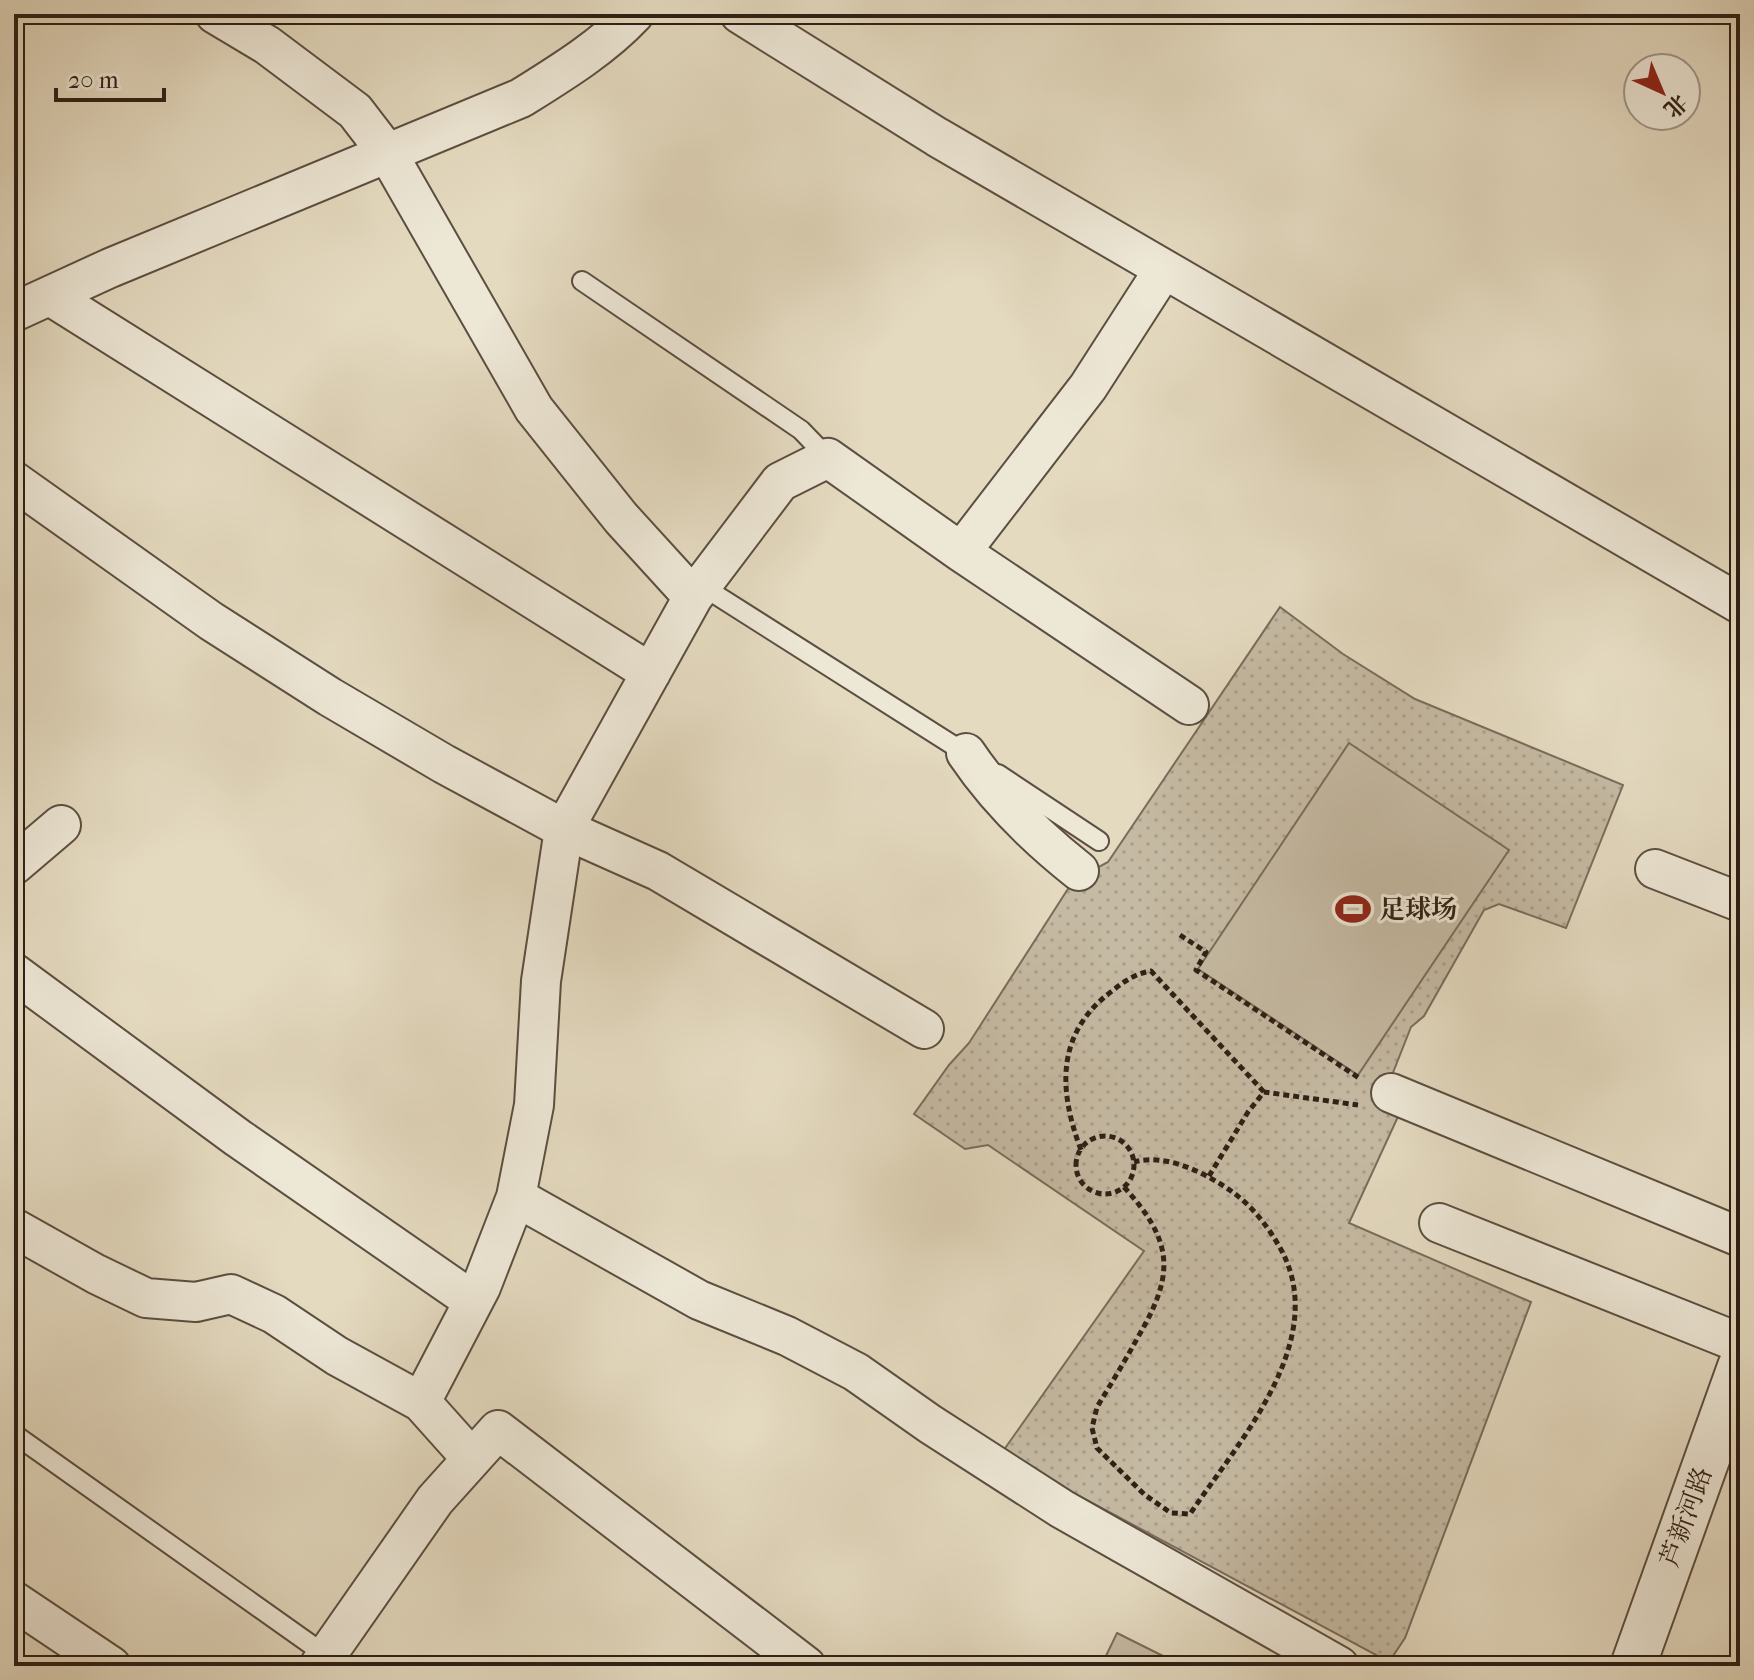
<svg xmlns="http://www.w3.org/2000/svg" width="1754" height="1680" viewBox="0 0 1754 1680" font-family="'IM FELL French Canon','Noto Serif SC',serif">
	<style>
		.garden { fill: url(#garden-dots); stroke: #7a6c5c; stroke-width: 2 }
		.pitch { fill: #c5baa3; stroke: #7a6c5c; stroke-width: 2 }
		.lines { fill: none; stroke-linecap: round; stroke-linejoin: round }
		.service-casing { stroke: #5c4e40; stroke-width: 22 }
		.minor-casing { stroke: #5c4e40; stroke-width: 42 }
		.tertiary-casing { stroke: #5c4e40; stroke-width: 48 }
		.path { stroke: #2f1f15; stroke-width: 5; stroke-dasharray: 6 4; stroke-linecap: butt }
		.service { stroke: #ede7d6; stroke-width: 18 }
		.minor { stroke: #ede7d6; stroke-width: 38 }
		.tertiary { stroke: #ede7d6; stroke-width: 44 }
		.labels { text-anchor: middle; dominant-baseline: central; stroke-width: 6; stroke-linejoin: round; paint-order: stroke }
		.poi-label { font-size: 26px; font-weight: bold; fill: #2f1f15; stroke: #ede7d6; text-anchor: start }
		.street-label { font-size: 26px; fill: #2f1f15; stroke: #ede7d6 }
	</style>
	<defs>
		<pattern id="garden-dots" width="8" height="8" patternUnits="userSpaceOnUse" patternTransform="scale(2)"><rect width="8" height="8" fill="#c5baa3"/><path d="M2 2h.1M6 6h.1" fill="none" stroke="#aa9f8b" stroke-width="1.8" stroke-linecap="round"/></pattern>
	</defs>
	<rect width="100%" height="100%" fill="#e4dac0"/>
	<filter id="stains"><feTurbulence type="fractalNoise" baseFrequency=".0025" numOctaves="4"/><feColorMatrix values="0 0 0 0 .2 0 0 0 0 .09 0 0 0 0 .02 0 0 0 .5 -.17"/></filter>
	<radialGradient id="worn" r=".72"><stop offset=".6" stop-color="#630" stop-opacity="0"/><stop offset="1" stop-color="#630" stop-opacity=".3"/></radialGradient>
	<path class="garden" d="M1280 607 1343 654 1415 699 1623 785 1566 928 1499 904 1484 910 1424 1016 1411 1027 1383 1098 1402 1108 1349 1223 1531 1302 1405 1638 1389 1662 1001 1454 1144 1251 988 1145 965 1149 914 1114 949 1065 969 1043 1073 881 1108 862Z"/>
	<path class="pitch" d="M1349 743 1509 850 1358 1075 1198 969Z
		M1117 1633 1183 1666H1101Z"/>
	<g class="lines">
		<g class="service-casing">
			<path id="service" d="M582 281 801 430 828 458
				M702 586 970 756
				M998 774 1099 841
				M14 1434 327 1656"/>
		</g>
		<g class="minor-casing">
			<path id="minor" d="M215 14 267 45 355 111 388 154 534 409 621 518 693 597
				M740 14 937 137 1740 604
				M50 296 651 673
				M14 312 110 268 521 98C561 73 602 48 634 14
				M14 481 211 621 330 697 444 764 564 829 658 871 924 1029
				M961 552 1088 387 1164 269
				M966 753C997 799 1036 837 1079 871
				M14 865 61 825
				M1655 869 1740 902
				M14 973 238 1138 473 1301
				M1391 1093 1740 1237
				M516 1197 699 1300 787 1336 856 1372 930 1424 1062 1509 1339 1666
				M1439 1223 1740 1343
				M14 1228 96 1274 146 1298 196 1302 231 1294 274 1314 337 1356 421 1402 472 1459
				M421 1402 481 1287 516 1197 534 1105 541 981 564 829 693 597 780 482 828 458 961 552 1189 705
				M14 1601 111 1666
				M319 1666 435 1500 498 1430 806 1666"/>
		</g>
		<g class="tertiary-casing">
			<path id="tertiary" d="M1633 1666 1740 1367"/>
		</g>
		<path class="path" d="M1180 935 1206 952 1196 970 1359 1078
			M1076 1165a29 29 0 1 1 58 0a29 29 0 1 1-58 0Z
			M1081 1150C1058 1089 1056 1033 1112 991 1125 981 1134 974 1151 971L1264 1092
			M1209 1176 1248 1112 1264 1092 1358 1105
			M1124 1187C1174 1242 1175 1274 1138 1337 1125 1361 1111 1384 1097 1407L1092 1428 1097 1448 1145 1495 1171 1513 1190 1514C1239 1441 1333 1338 1279 1246 1267 1225 1251 1205 1231 1191 1205 1173 1167 1153 1134 1162"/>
		<use href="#service" class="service"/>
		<use href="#minor" class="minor"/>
		<use href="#tertiary" class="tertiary"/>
	</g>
	<defs>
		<g id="stadium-bare" transform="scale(2.76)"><path d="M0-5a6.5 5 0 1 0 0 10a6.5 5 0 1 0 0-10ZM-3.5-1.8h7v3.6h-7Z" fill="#8f2418" stroke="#ede7d6" stroke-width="2.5" paint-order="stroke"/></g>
	</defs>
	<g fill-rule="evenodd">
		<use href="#stadium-bare" x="1353" y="909"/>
	</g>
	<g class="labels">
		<g class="poi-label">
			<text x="1379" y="909">足球场</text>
		</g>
		<g class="street-label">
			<text transform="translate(1686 1517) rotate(-70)">芦新河路</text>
		</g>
	</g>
	<rect width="1754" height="1680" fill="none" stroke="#e4dac0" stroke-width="48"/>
	<rect x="16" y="16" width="1722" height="1648" fill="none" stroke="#2f1f15" stroke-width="4"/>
	<rect x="24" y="24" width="1706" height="1632" fill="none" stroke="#2f1f15" stroke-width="2"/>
	<g transform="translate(1662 92) rotate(136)"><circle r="38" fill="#ede7d6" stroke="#a19789" stroke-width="2"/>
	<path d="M0-6L14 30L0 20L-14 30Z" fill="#8f2418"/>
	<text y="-12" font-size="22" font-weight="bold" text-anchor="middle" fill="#2f1f15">北</text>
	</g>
	<path d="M56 88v12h108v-12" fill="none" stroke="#2f1f15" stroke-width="4"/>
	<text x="68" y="88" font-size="24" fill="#2f1f15" stroke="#ede7d6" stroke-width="6" paint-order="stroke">20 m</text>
	<rect width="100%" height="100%" filter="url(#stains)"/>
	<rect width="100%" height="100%" fill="url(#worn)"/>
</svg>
